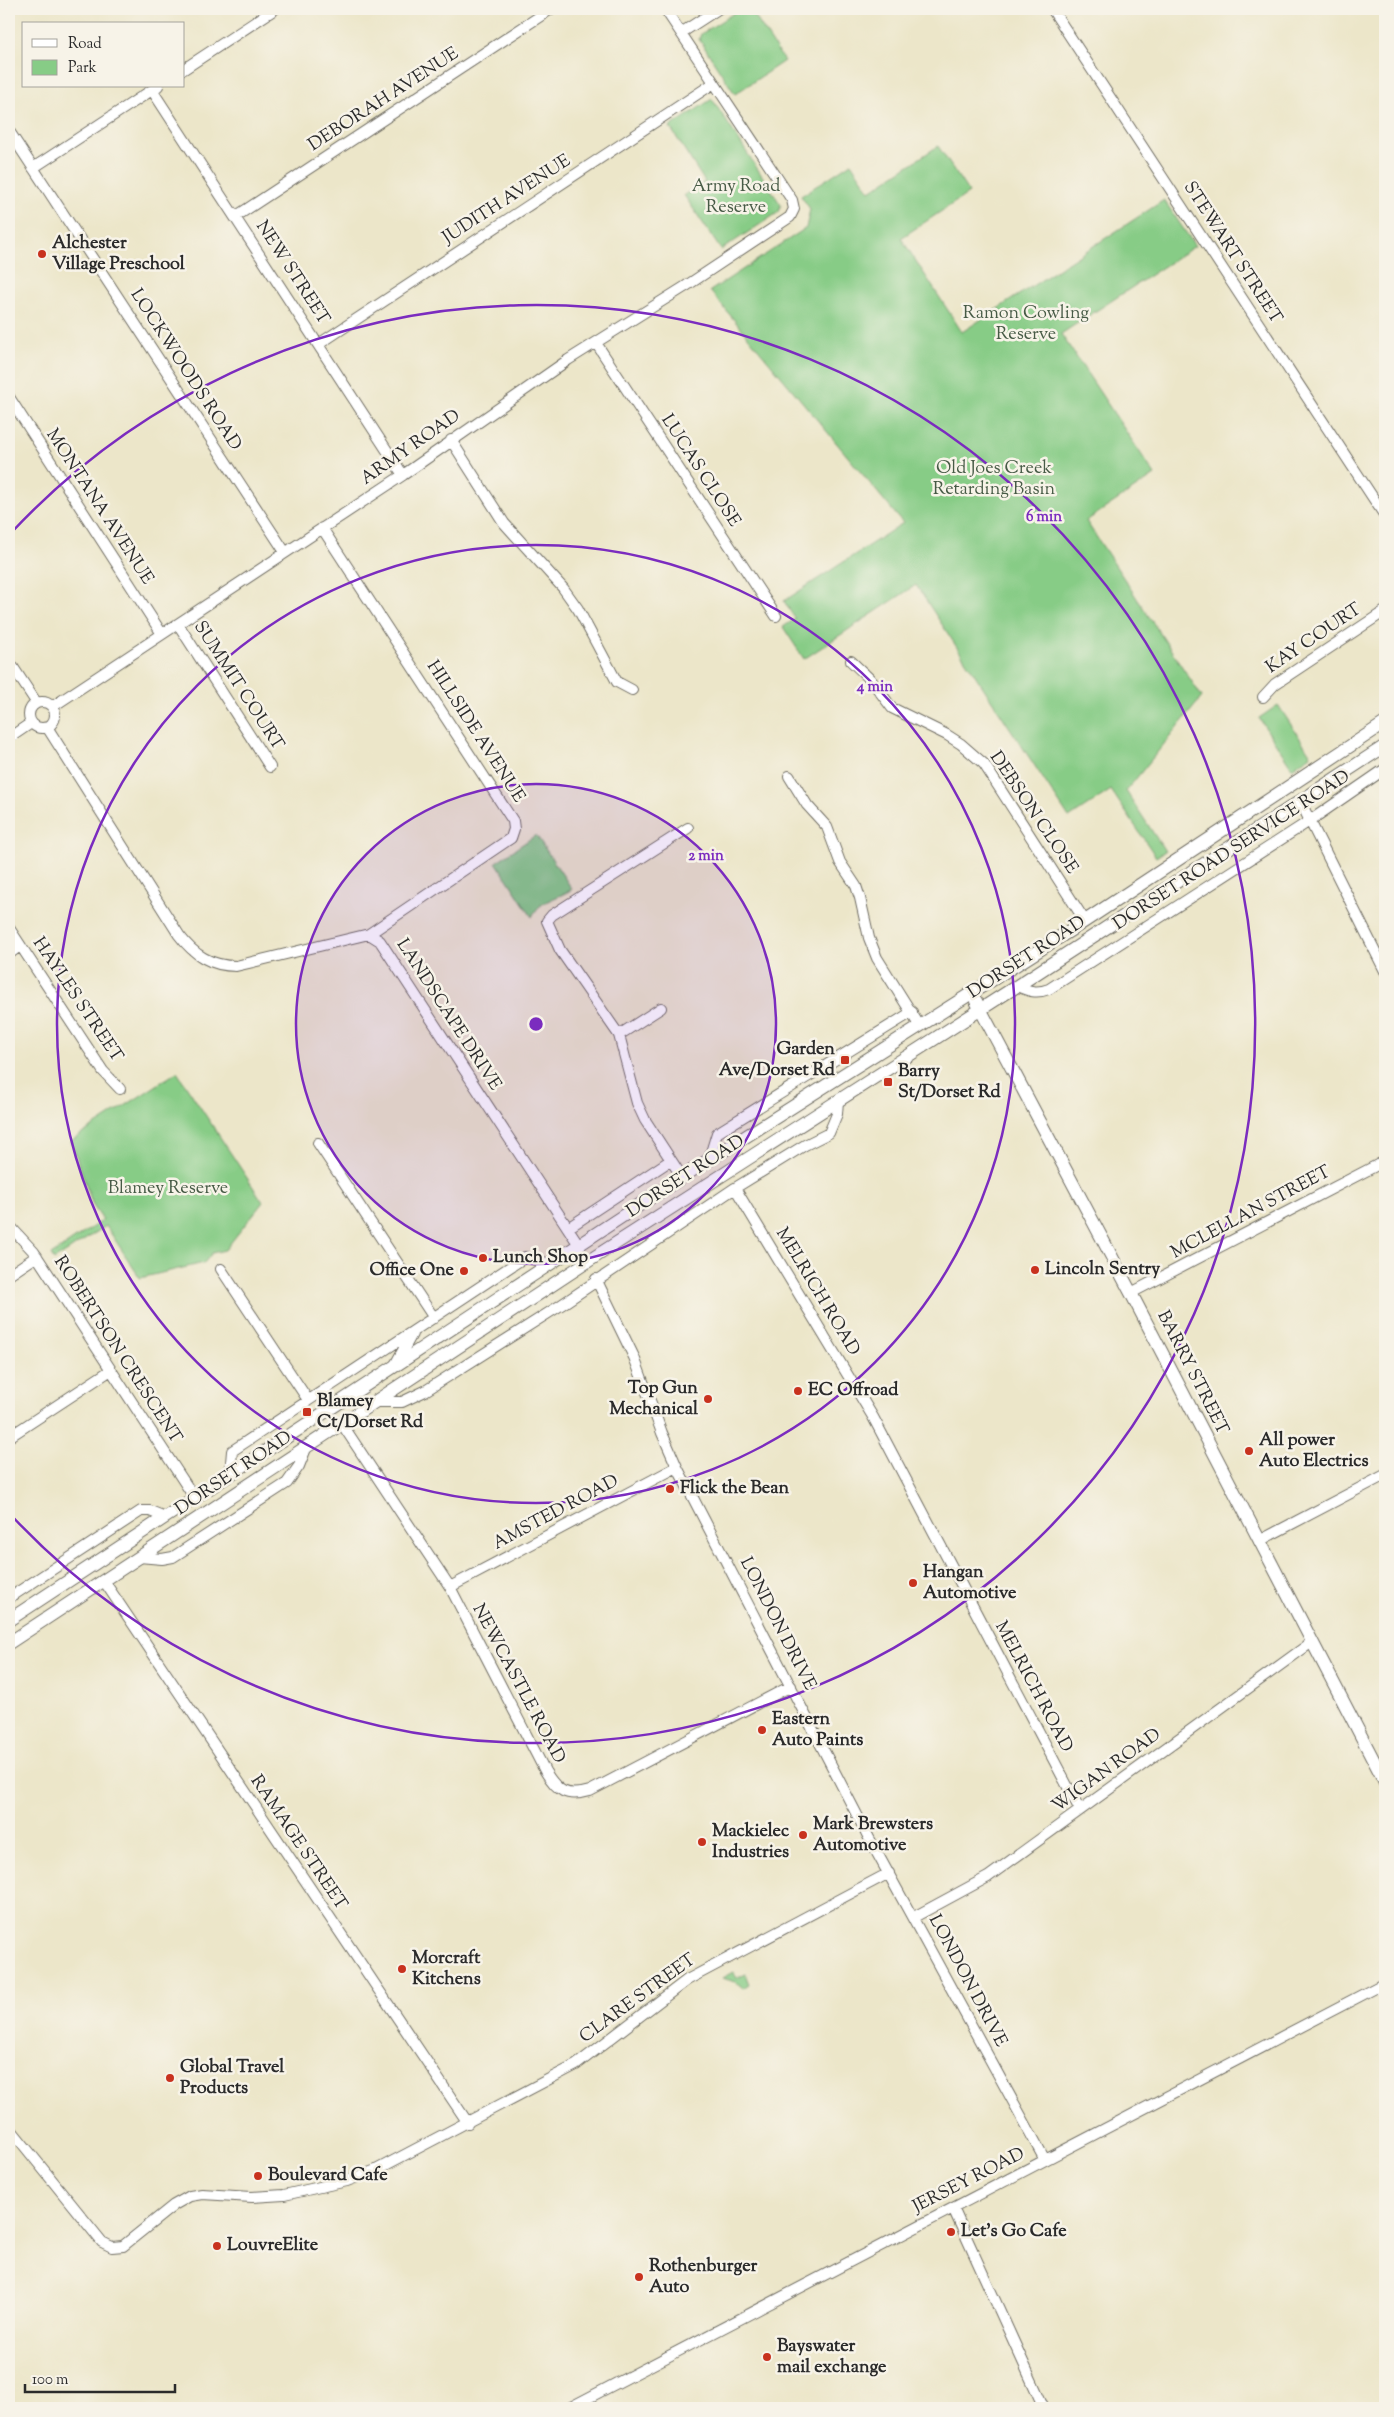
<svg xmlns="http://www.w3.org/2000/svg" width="1394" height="2417" viewBox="0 0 1394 2417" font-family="'Sorts Mill Goudy',serif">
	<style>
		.green { fill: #87cc86; stroke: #597c58 }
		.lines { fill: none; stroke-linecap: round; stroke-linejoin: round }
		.minor-casing { stroke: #6f6c62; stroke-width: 12 }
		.major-casing { stroke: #6f6c62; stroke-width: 14 }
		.minor { stroke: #fff; stroke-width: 10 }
		.major { stroke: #fff; stroke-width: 12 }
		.ring { fill: none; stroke: #7b2cbf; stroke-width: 2.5 }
		.poi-dot { fill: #c8321e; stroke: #f7f3e8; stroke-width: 2 }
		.labels { text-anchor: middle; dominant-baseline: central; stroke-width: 5; stroke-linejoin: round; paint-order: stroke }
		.street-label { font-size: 18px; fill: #2b2b2b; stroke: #f7f3e8 }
		.park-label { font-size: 18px; fill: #475b46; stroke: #f7f3e8 }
		.poi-label { font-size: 18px; font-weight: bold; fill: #2b2b2b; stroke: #f7f3e8; text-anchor: start }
		.centre { fill: #7b2cbf; stroke: #f7f3e8; stroke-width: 2.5 }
		.ring-label { font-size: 15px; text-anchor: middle; font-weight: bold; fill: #7b2cbf; stroke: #f7f3e8; stroke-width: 5; stroke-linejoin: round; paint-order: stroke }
	</style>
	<rect width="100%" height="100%" fill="#f7f3e8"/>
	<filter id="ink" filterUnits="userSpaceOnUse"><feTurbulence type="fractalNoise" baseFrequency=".02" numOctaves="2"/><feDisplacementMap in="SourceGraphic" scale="10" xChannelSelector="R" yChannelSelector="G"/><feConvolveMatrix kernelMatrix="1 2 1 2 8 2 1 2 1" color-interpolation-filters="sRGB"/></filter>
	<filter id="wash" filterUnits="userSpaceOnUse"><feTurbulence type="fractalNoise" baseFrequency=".0096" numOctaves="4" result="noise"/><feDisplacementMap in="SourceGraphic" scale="20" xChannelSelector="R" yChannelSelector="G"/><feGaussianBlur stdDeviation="1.12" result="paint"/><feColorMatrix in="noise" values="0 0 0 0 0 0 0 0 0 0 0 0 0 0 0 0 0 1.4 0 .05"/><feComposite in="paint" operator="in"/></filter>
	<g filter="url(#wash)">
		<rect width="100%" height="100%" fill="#ece6c9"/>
		<path class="green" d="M740 9H750L784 61 735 94 699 39 701 34Z
			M712 99 781 205 779 212 721 250 684 195 705 182 670 127Z
			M938 146 969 193 901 238 962 332 1164 200 1195 246 1061 334 1155 475 1086 521 1202 697 1126 791 1165 851 1156 857 1111 790 1069 818 916 585 804 659 783 627 795 619 784 601 903 523 710 291 806 228 810 209 801 196 851 163 870 191Z
			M1278 705 1311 755 1292 768 1259 718Z
			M536 835 572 889C558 899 540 899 532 917L496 862Z
			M177 1072 263 1202 225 1250 212 1253 204 1263 140 1278 106 1226 54 1260 51 1255 103 1220 92 1203 71 1141Z
			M733 1972 737 1978 745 1974 749 1984 743 1988 736 1982 722 1978Z"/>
	</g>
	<g filter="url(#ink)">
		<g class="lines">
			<g class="minor-casing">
				<path id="minor" d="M1052 9 1385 516
					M681 33 718 9
					M184 69 275 9
					M152 90 403 475
					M9 131 285 552
					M33 168 158 86
					M235 217 551 9
					M596 343 776 616
					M319 344 714 83
					M9 397 162 634
					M451 440 504 523 563 588 578 609 617 682 632 690
					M322 528 513 821 514 829 511 838 369 934
					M178 624 270 767
					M9 661 36 702
					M851 661 871 680 892 708 947 735 961 744 984 764 1085 921
					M1263 697 1275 684 1385 611
					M29 715a13 13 0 1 1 26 0a13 13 0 1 1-26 0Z
					M52 707 403 475 568 360 686 286 790 217 794 209 792 200 665 9
					M47 727 179 935C194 955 211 966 236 966L369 934 380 941 579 1245
					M9 738 31 723
					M789 776 807 805 827 827 840 862 856 886 860 898 869 938 877 958 919 1025
					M1300 801 1385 971
					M9 928 103 1071 120 1089
					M9 954 20 946
					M1017 986C1029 991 1036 994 1049 989L1311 820 1385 769
					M619 1035 661 1008
					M318 1143 434 1318
					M709 1159 717 1133 912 1012
					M682 1177 645 1120 637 1103 619 1035 560 950 547 921 552 915 688 828
					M735 1188 873 1417 1080 1810
					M9 1225 34 1252 194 1497
					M568 1228 671 1160
					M221 1269 308 1400
					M9 1275 37 1256
					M596 1279 634 1357 662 1433 677 1467 870 1840 1045 2160
					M1131 1293 1385 1161
					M395 1365 412 1334
					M375 1402H402L425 1391 561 1305 735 1188 805 1145 829 1133 837 1114 838 1101
					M342 1424 450 1587 545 1771C557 1791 566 1798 590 1791L791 1686
					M9 1437 111 1370
					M230 1474 232 1451 525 1257 550 1264
					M1259 1541 1385 1475
					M139 1557 162 1559 173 1557 287 1483 299 1466 307 1446
					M104 1581 468 2123
					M450 1587 677 1467
					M9 1598 141 1511H150L165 1517
					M914 1917 988 1877 1312 1642
					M9 2127 102 2242 112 2247 123 2246 174 2205 190 2196 202 2194 252 2197 284 2195 347 2181 376 2170 576 2065 687 1980 889 1873
					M953 2208 1044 2408
					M569 2408 1385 1983"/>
			</g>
			<g class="major-casing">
				<path id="major" d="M976 1001 1131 1293 1385 1782
					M9 1620 682 1177 1085 921 1385 723
					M9 1643 590 1260 1017 986 1385 746"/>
			</g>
			<use href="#minor" class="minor"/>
			<use href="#major" class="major"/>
		</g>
	</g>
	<circle cx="536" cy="1024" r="240" fill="#7b2cbf" fill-opacity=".12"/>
	<g class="ring">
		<circle cx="536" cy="1024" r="240"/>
		<circle cx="536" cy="1024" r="479"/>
		<path d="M10 534A719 719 0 1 1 10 1514"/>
	</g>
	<g class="poi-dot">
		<circle cx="42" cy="254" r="5"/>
		<rect x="840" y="1055" width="10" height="10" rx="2.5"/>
		<rect x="883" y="1077" width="10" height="10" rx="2.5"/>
		<circle cx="483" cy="1258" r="5"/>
		<circle cx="1035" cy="1270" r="5"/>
		<circle cx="464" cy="1271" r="5"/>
		<circle cx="798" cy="1391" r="5"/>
		<circle cx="708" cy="1399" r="5"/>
		<rect x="302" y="1407" width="10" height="10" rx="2.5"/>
		<circle cx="1249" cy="1451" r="5"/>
		<circle cx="670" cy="1489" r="5"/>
		<circle cx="913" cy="1583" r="5"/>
		<circle cx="762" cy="1730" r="5"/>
		<circle cx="803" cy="1835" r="5"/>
		<circle cx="702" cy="1842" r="5"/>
		<circle cx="402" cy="1969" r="5"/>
		<circle cx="170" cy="2078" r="5"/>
		<circle cx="258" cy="2176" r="5"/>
		<circle cx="951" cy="2232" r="5"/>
		<circle cx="217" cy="2246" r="5"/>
		<circle cx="639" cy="2277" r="5"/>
		<circle cx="767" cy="2357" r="5"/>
	</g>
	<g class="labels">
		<g class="street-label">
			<text transform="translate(384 100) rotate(-33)">DEBORAH AVENUE</text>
			<text transform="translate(507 200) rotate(-33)">JUDITH AVENUE</text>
			<text transform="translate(1232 253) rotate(57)">STEWART STREET</text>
			<text transform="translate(292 273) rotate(57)">NEW STREET</text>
			<text transform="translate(185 370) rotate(57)">LOCKWOODS ROAD</text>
			<text transform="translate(411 448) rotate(-35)">ARMY ROAD</text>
			<text transform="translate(700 471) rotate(57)">LUCAS CLOSE</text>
			<text transform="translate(99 507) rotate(57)">MONTANA AVENUE</text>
			<text transform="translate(1314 639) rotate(-34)">KAY COURT</text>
			<text transform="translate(238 686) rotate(57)">SUMMIT COURT</text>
			<text transform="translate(475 732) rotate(57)">HILLSIDE AVENUE</text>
			<text transform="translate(1033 813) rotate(56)">DEBSON CLOSE</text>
			<text transform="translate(1232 851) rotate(-33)">DORSET ROAD SERVICE ROAD</text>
			<text transform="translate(1027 958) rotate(-33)">DORSET ROAD</text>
			<text transform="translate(77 1000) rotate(56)">HAYLES STREET</text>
			<text transform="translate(448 1015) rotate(57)">LANDSCAPE DRIVE</text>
			<text transform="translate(686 1177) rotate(-33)">DORSET ROAD</text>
			<text transform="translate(1251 1213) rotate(-28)">MCLELLAN STREET</text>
			<text transform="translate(817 1292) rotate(59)">MELRICH ROAD</text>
			<text transform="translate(117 1350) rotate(57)">ROBERTSON CRESCENT</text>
			<text transform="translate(1192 1373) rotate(63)">BARRY STREET</text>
			<text transform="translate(234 1474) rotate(-34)">DORSET ROAD</text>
			<text transform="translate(556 1513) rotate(-28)">AMSTED ROAD</text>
			<text transform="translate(777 1624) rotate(63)">LONDON DRIVE</text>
			<text transform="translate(518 1684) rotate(62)">NEWCASTLE ROAD</text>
			<text transform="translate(1033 1687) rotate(62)">MELRICH ROAD</text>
			<text transform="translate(1107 1771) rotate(-36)">WIGAN ROAD</text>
			<text transform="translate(298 1843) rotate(56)">RAMAGE STREET</text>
			<text transform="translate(967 1981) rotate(62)">LONDON DRIVE</text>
			<text transform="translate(638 1999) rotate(-36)">CLARE STREET</text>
			<text transform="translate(969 2181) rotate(-27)">JERSEY ROAD</text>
		</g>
		<g class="park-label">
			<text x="736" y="187">Army Road<tspan x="736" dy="21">Reserve</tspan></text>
			<text x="1026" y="314">Ramon Cowling<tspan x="1026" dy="21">Reserve</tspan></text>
			<text x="994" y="469">Old Joes Creek<tspan x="994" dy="21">Retarding Basin</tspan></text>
			<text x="168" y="1189">Blamey Reserve</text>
		</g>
		<g class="poi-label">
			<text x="52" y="244">Alchester<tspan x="52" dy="21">Village Preschool</tspan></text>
			<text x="835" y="1050" text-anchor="end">Garden<tspan x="835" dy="21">Ave/Dorset Rd</tspan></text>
			<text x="898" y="1072">Barry<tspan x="898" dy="21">St/Dorset Rd</tspan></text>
			<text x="493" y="1258">Lunch Shop</text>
			<text x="1045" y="1270">Lincoln Sentry</text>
			<text x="454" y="1271" text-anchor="end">Office One</text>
			<text x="698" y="1389" text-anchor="end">Top Gun<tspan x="698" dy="21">Mechanical</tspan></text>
			<text x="808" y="1391">EC Offroad</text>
			<text x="317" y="1402">Blamey<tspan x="317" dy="21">Ct/Dorset Rd</tspan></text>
			<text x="1259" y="1441">All power<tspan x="1259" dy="21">Auto Electrics</tspan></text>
			<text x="680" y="1489">Flick the Bean</text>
			<text x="923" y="1573">Hangan<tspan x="923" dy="21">Automotive</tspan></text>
			<text x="772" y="1720">Eastern<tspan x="772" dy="21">Auto Paints</tspan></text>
			<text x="813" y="1825">Mark Brewsters<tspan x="813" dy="21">Automotive</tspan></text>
			<text x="712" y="1832">Mackielec<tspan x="712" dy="21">Industries</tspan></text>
			<text x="412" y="1959">Morcraft<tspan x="412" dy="21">Kitchens</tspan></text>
			<text x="180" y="2068">Global Travel<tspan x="180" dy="21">Products</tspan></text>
			<text x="268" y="2176">Boulevard Cafe</text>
			<text x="961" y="2232">Let's Go Cafe</text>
			<text x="227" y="2246">LouvreElite</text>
			<text x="649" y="2267">Rothenburger<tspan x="649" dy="21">Auto</tspan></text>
			<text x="777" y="2347">Bayswater<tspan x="777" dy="21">mail exchange</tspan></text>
		</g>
	</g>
	<circle cx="536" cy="1024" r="8" class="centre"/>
	<g class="ring-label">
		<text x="1044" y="521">6 min</text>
		<text x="875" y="691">4 min</text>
		<text x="706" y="860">2 min</text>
	</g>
	<rect width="1394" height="2417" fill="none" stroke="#f7f3e8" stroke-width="30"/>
	<rect x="22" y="22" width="162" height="65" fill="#f7f3e8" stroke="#a5a39c"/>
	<rect x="32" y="39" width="25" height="8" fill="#ffffff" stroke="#a5a39c"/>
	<text x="68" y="48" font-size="15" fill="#2b2b2b">Road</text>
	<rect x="32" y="60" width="25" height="15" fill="#87cc86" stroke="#a5a39c"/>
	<text x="68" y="72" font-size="15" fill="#2b2b2b">Park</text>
	<path d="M25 2384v8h150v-8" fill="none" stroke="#2b2b2b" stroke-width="2.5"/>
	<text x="32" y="2384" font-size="15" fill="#2b2b2b" stroke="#f7f3e8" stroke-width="4" paint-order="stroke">100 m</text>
</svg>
